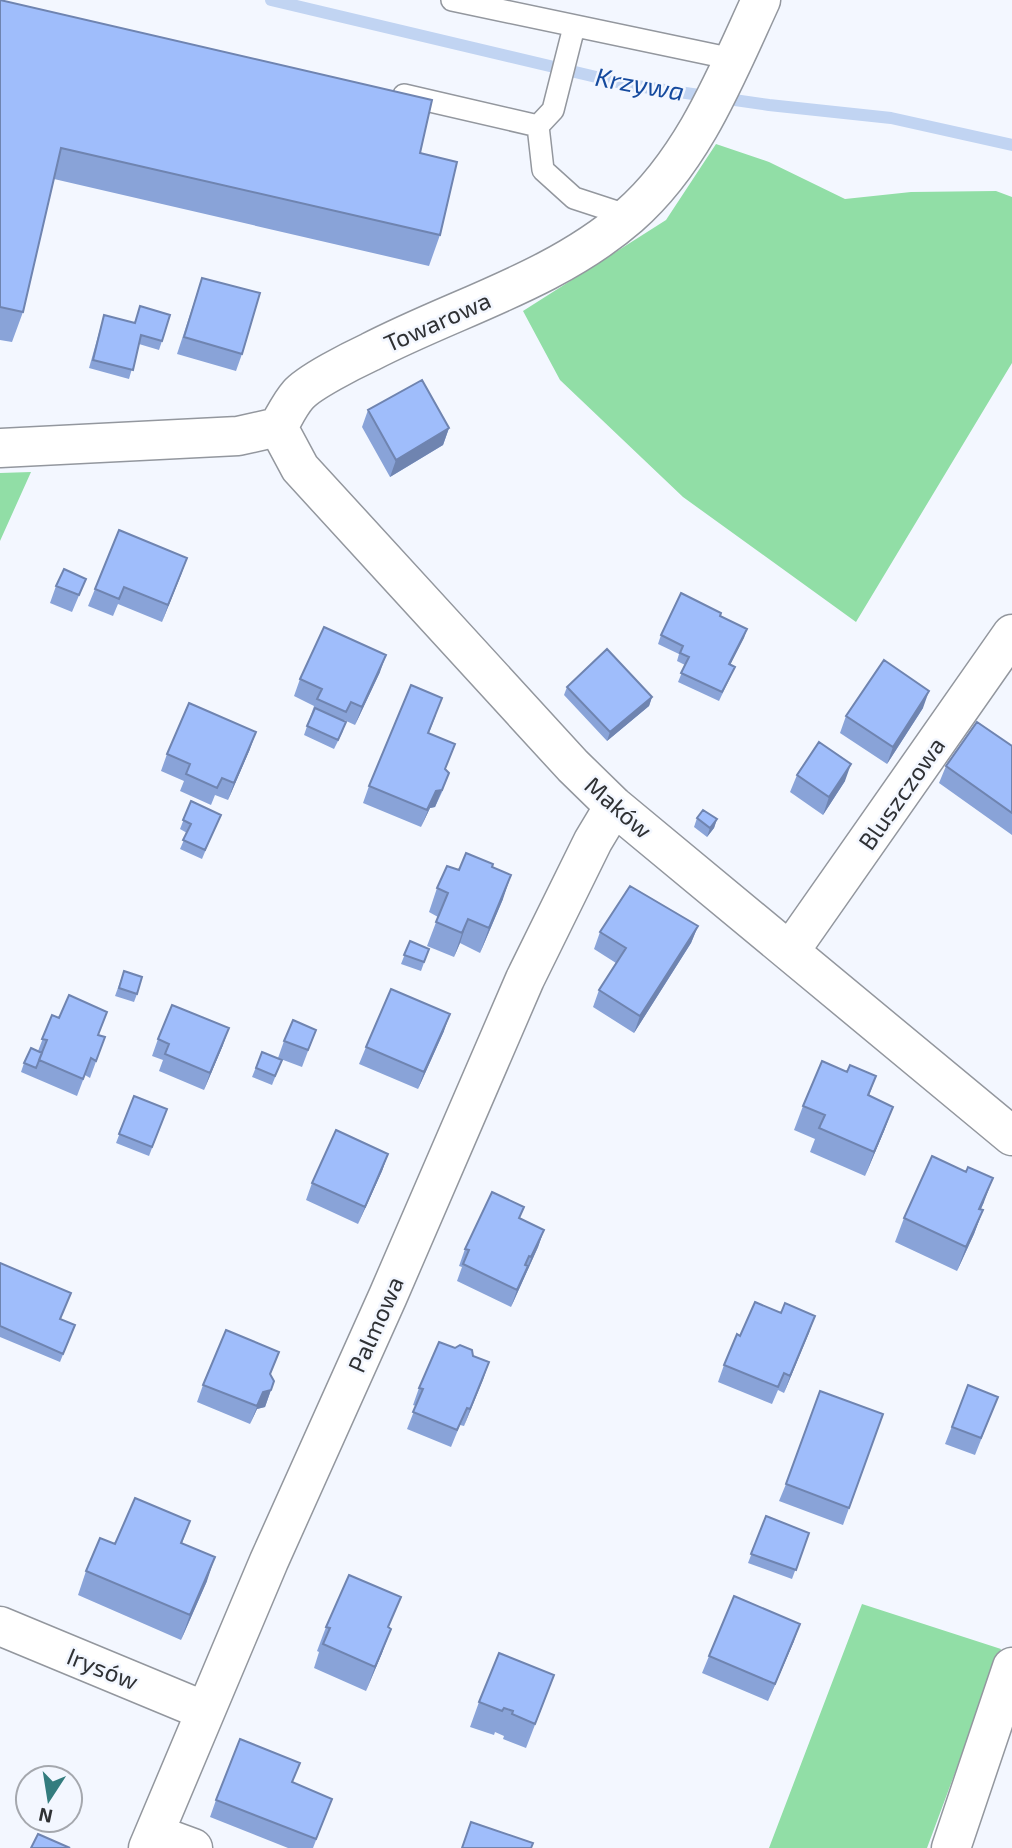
<svg xmlns="http://www.w3.org/2000/svg" width="1012" height="1848" viewBox="0 0 1012 1848" font-family="'Exo 2',sans-serif">
	<style>
		.green { fill: #91dea6 }
		.lines { fill: none; stroke-linecap: round; stroke-linejoin: round }
		.stream { stroke: #c1d4f2; stroke-width: 12 }
		.service-casing { stroke: #93979e; stroke-width: 24 }
		.minor-casing { stroke: #93979e; stroke-width: 41 }
		.service { stroke: #fff; stroke-width: 21 }
		.minor { stroke: #fff; stroke-width: 38 }
		.wall { fill: #89a3d8 }
		.shaded-wall { fill: #6f84b0 }
		.building { fill: #9fbdfb; stroke: #6f84b0; stroke-width: 2 }
		.labels { text-anchor: middle; dominant-baseline: central; stroke-width: 5; stroke-linejoin: round; paint-order: stroke }
		.street-label { font-size: 24px; fill: #2f3134; stroke: #f3f7ff }
		.water-label { font-size: 26px; font-style: italic; fill: #154a9e; stroke: #f3f7ff }
	</style>
	<rect width="100%" height="100%" fill="#f3f7ff"/>
	<path class="green" d="M716 144 769 162 845 199 911 192 996 191 1012 197V363L856 622 683 497 560 380 523 311 666 220Z
		M31 472 0 541V473Z
		M862 1604 1001 1649 927 1848H769Z"/>
	<g class="lines">
		<path class="stream" d="M271 0 630 85 769 105 891 118 1012 145"/>
		<g class="service-casing">
			<path id="service" d="M452 0 733 59
				M404 95 538 126 553 110 574 27
				M538 126 543 170 574 198 629 216"/>
		</g>
		<g class="minor-casing">
			<path id="minor" d="M278 427 300 468 573 766 614 806 1012 1136
				M0 448 238 436 278 427C284 417 290 404 298 395 309 382 353 360 370 352 457 307 554 281 629 216 693 160 726 76 761 0
				M790 951 1012 634
				M0 1626 205 1711
				M155 1834 193 1848
				M148 1848 269 1561 388 1296 525 979 593 841 614 806
				M951 1848 1012 1667"/>
		</g>
		<use href="#service" class="service"/>
		<use href="#minor" class="minor"/>
	</g>
	<path class="wall" d="M0 0 420 153 440 235 429 266 54 179 23 312 12 342 0 340Z
		M202 278 242 354 236 371 177 354Z
		M140 306 162 341 159 350 139 344 129 379 89 368 104 315 135 323Z
		M368 410 449 428 443 445 390 477 362 427Z
		M187 558 162 622 118 604 113 616 88 606 95 589Z
		M86 579 72 612 50 603 56 586Z
		M720 616 747 629 730 665 731 676 719 701 678 682 685 665 677 661 679 654 658 644 661 635Z
		M380 672 355 725 344 720 343 731 334 749 304 735 314 706 294 696 300 679Z
		M567 687 652 697 649 706 607 741 564 695Z
		M923 708 887 764 840 733 846 716Z
		M436 715 429 733 446 769 443 790 435 807 430 808 421 827 363 803 369 786Z
		M1012 746V835L939 783 946 766Z
		M250 749 228 800 215 795 211 805 180 791 184 781 161 771 167 754Z
		M797 775 845 781 823 815 790 792Z
		M191 801 217 823 202 859 180 849 187 833 180 829Z
		M697 818 717 819 714 828 707 837 694 827Z
		M492 867 503 899 480 953 460 943 454 957 427 946 438 917 429 912 437 888 459 870Z
		M698 926 691 943 634 1033 593 1007 599 990 616 963 594 949 600 932Z
		M410 941 429 949 421 971 401 964Z
		M124 971 137 994 134 1002 115 996Z
		M52 1015 105 1037 90 1078 85 1075 77 1096 21 1072 24 1063 38 1051Z
		M316 1030 302 1067 278 1058 284 1041Z
		M444 1031 418 1089 359 1064 366 1047Z
		M158 1039 223 1045 204 1090 159 1071 163 1060 152 1056Z
		M262 1052 282 1060 272 1085 252 1077Z
		M847 1072 876 1076 869 1096 893 1107 884 1131 865 1176 810 1152 815 1139 794 1130 803 1106Z
		M134 1096 167 1109 149 1156 116 1143Z
		M388 1154 382 1171 358 1224 306 1200 312 1183Z
		M984 1202 981 1209 983 1210 974 1234 957 1271 895 1242 904 1218Z
		M520 1218 544 1230 538 1247 511 1307 457 1281 462 1267 459 1266 465 1249Z
		M0 1263 71 1293 60 1319 75 1325 60 1362 0 1337Z
		M781 1313 815 1316 784 1393 778 1390 772 1404 718 1382 724 1365 740 1336Z
		M473 1356 489 1362 464 1426 460 1425 451 1447 407 1429 416 1406 413 1405 419 1388Z
		M270 1375 274 1381 265 1407 257 1409 250 1424 197 1402 203 1385Z
		M968 1385 998 1397 975 1455 945 1444Z
		M883 1414 843 1525 779 1501 786 1484Z
		M766 1516 809 1533 792 1579 748 1563Z
		M190 1521 182 1543 207 1581 181 1640 78 1595 86 1571 115 1544Z
		M326 1627 389 1628 382 1653 366 1691 314 1668 319 1652 317 1651Z
		M794 1641 768 1701 702 1673 709 1656Z
		M545 1699 526 1748 503 1739 504 1736 495 1732 494 1735 470 1727 479 1702Z
		M293 1783 332 1799 313 1848H288L210 1817 216 1800Z"/>
	<path class="shaded-wall" d="M449 428 443 445 390 477 396 460Z
		M187 558 181 575 162 622 168 605Z
		M747 629 744 638 726 673 729 664Z
		M386 655 380 672 355 725 362 707Z
		M929 691 923 708 887 764 893 747Z
		M652 697 649 706 607 741 610 732Z
		M256 732 250 749 228 800 234 783Z
		M851 764 845 781 823 815 829 797Z
		M449 773 435 807 430 808 421 827 436 791Z
		M717 819 714 828 707 837 710 828Z
		M511 875 503 899 480 953 489 928Z
		M468 919 460 943 454 957 462 933Z
		M698 926 691 943 634 1033 640 1016Z
		M450 1014 444 1031 418 1089 424 1072Z
		M229 1028 223 1045 204 1090 210 1073Z
		M893 1107 884 1131 865 1176 874 1152Z
		M388 1154 382 1171 358 1224 365 1207Z
		M993 1178 984 1202 970 1233 979 1209Z
		M983 1210 974 1234 957 1271 966 1247Z
		M544 1230 538 1247 511 1307 517 1290Z
		M815 1316 809 1333 784 1393 790 1376Z
		M489 1362 483 1380 464 1426 470 1409Z
		M271 1390 265 1407 257 1409 250 1424 263 1392Z
		M215 1557 207 1581 181 1640 190 1615Z
		M800 1624 794 1641 768 1701 775 1684Z
		M391 1629 382 1653 366 1691 375 1667Z"/>
	<path class="building" d="M0 0 432 100 420 153 457 162 440 235 61 148 23 312 0 307Z
		M202 278 260 293 242 354 184 337Z
		M140 306 170 315 162 341 141 335 133 370 93 360 104 315 135 323Z
		M422 380 449 428 396 460 368 410Z
		M119 530 187 558 168 605 124 587 119 599 95 589Z
		M64 569 86 579 79 595 56 586Z
		M681 593 721 613 720 616 747 629 729 664 735 667 722 692 681 673 689 657 680 653 683 646 661 635Z
		M324 627 386 655 362 707 351 702 346 712 317 699 322 689 300 679Z
		M607 649 652 697 610 732 567 687Z
		M884 660 929 691 893 747 846 716Z
		M411 685 442 698 428 733 455 744 445 769 449 773 442 790 436 791 427 810 369 786Z
		M189 703 256 732 234 783 222 778 217 788 186 774 190 764 167 754Z
		M315 708 346 722 338 740 307 726Z
		M977 722 1012 746V813L946 766Z
		M819 742 851 764 829 797 797 775Z
		M191 801 221 815 205 850 183 840 191 824 183 820Z
		M703 810 717 819 710 828 697 818Z
		M466 853 493 864 492 867 511 875 489 928 468 919 462 933 436 922 448 893 437 888 447 866 459 870Z
		M630 886 698 926 640 1016 599 990 626 948 600 932Z
		M410 941 429 949 424 962 404 955Z
		M124 971 142 977 137 994 119 988Z
		M391 989 450 1014 424 1072 366 1047Z
		M69 995 107 1012 98 1035 105 1037 96 1061 91 1058 83 1079 39 1060 47 1040 42 1039 52 1015 59 1018Z
		M172 1005 229 1028 210 1073 165 1054 169 1044 158 1039Z
		M293 1020 316 1030 308 1050 284 1041Z
		M31 1048 42 1053 36 1068 24 1063Z
		M262 1052 282 1060 275 1076 256 1068Z
		M822 1061 847 1072 850 1065 876 1076 868 1095 893 1107 874 1152 819 1128 825 1115 803 1106Z
		M134 1096 167 1109 152 1147 119 1134Z
		M336 1130 388 1154 365 1207 312 1183Z
		M932 1156 966 1172 968 1167 993 1178 979 1209 983 1210 966 1247 904 1218Z
		M492 1192 524 1207 519 1218 544 1230 531 1257 529 1256 525 1265 528 1266 517 1290 463 1264 469 1250 465 1249Z
		M0 1263 71 1293 60 1319 75 1325 63 1354 0 1326Z
		M755 1302 781 1313 785 1303 815 1316 790 1376 784 1373 778 1387 724 1365 737 1334 740 1336Z
		M226 1330 279 1352 270 1374 274 1381 271 1390 263 1392 257 1406 203 1385Z
		M439 1342 455 1348 460 1345 472 1350 473 1356 489 1362 470 1409 467 1408 457 1430 413 1412 423 1389 419 1388Z
		M968 1385 998 1397 981 1438 952 1427Z
		M820 1391 883 1414 849 1508 786 1484Z
		M135 1498 190 1521 181 1543 215 1557 190 1615 86 1571 100 1538 115 1544Z
		M766 1516 809 1533 796 1570 751 1554Z
		M349 1575 401 1597 388 1627 391 1629 375 1667 323 1644 330 1628 326 1627Z
		M734 1596 800 1624 775 1684 709 1656Z
		M499 1653 554 1675 535 1724 512 1714 513 1711 504 1708 502 1711 479 1702Z
		M240 1739 300 1763 292 1782 332 1799 316 1839 216 1800Z
		M471 1822 533 1843 531 1848H462Z
		M38 1834 70 1848H31Z"/>
	<g class="labels">
		<g class="street-label">
			<text transform="translate(437 321) rotate(-24)">Towarowa</text>
			<text transform="translate(901 793) rotate(-55)">Bluszczowa</text>
			<text transform="translate(619 807) rotate(41)">Maków</text>
			<text transform="translate(375 1324) rotate(-66)">Palmowa</text>
			<text transform="translate(103 1668) rotate(22)">Irysów</text>
		</g>
		<g class="water-label">
			<text transform="translate(640 83) rotate(10)">Krzywa</text>
		</g>
	</g>
	<g transform="translate(49 1799) rotate(192)"><circle r="33" fill="#f3f7ff" stroke="#a5a8ae" stroke-width="2"/>
	<path d="M0-5L12 26L0 18L-12 26Z" fill="#337c7e"/>
	<text y="-10" font-size="19" font-weight="bold" text-anchor="middle" fill="#2f3134">N</text>
	</g>
</svg>
